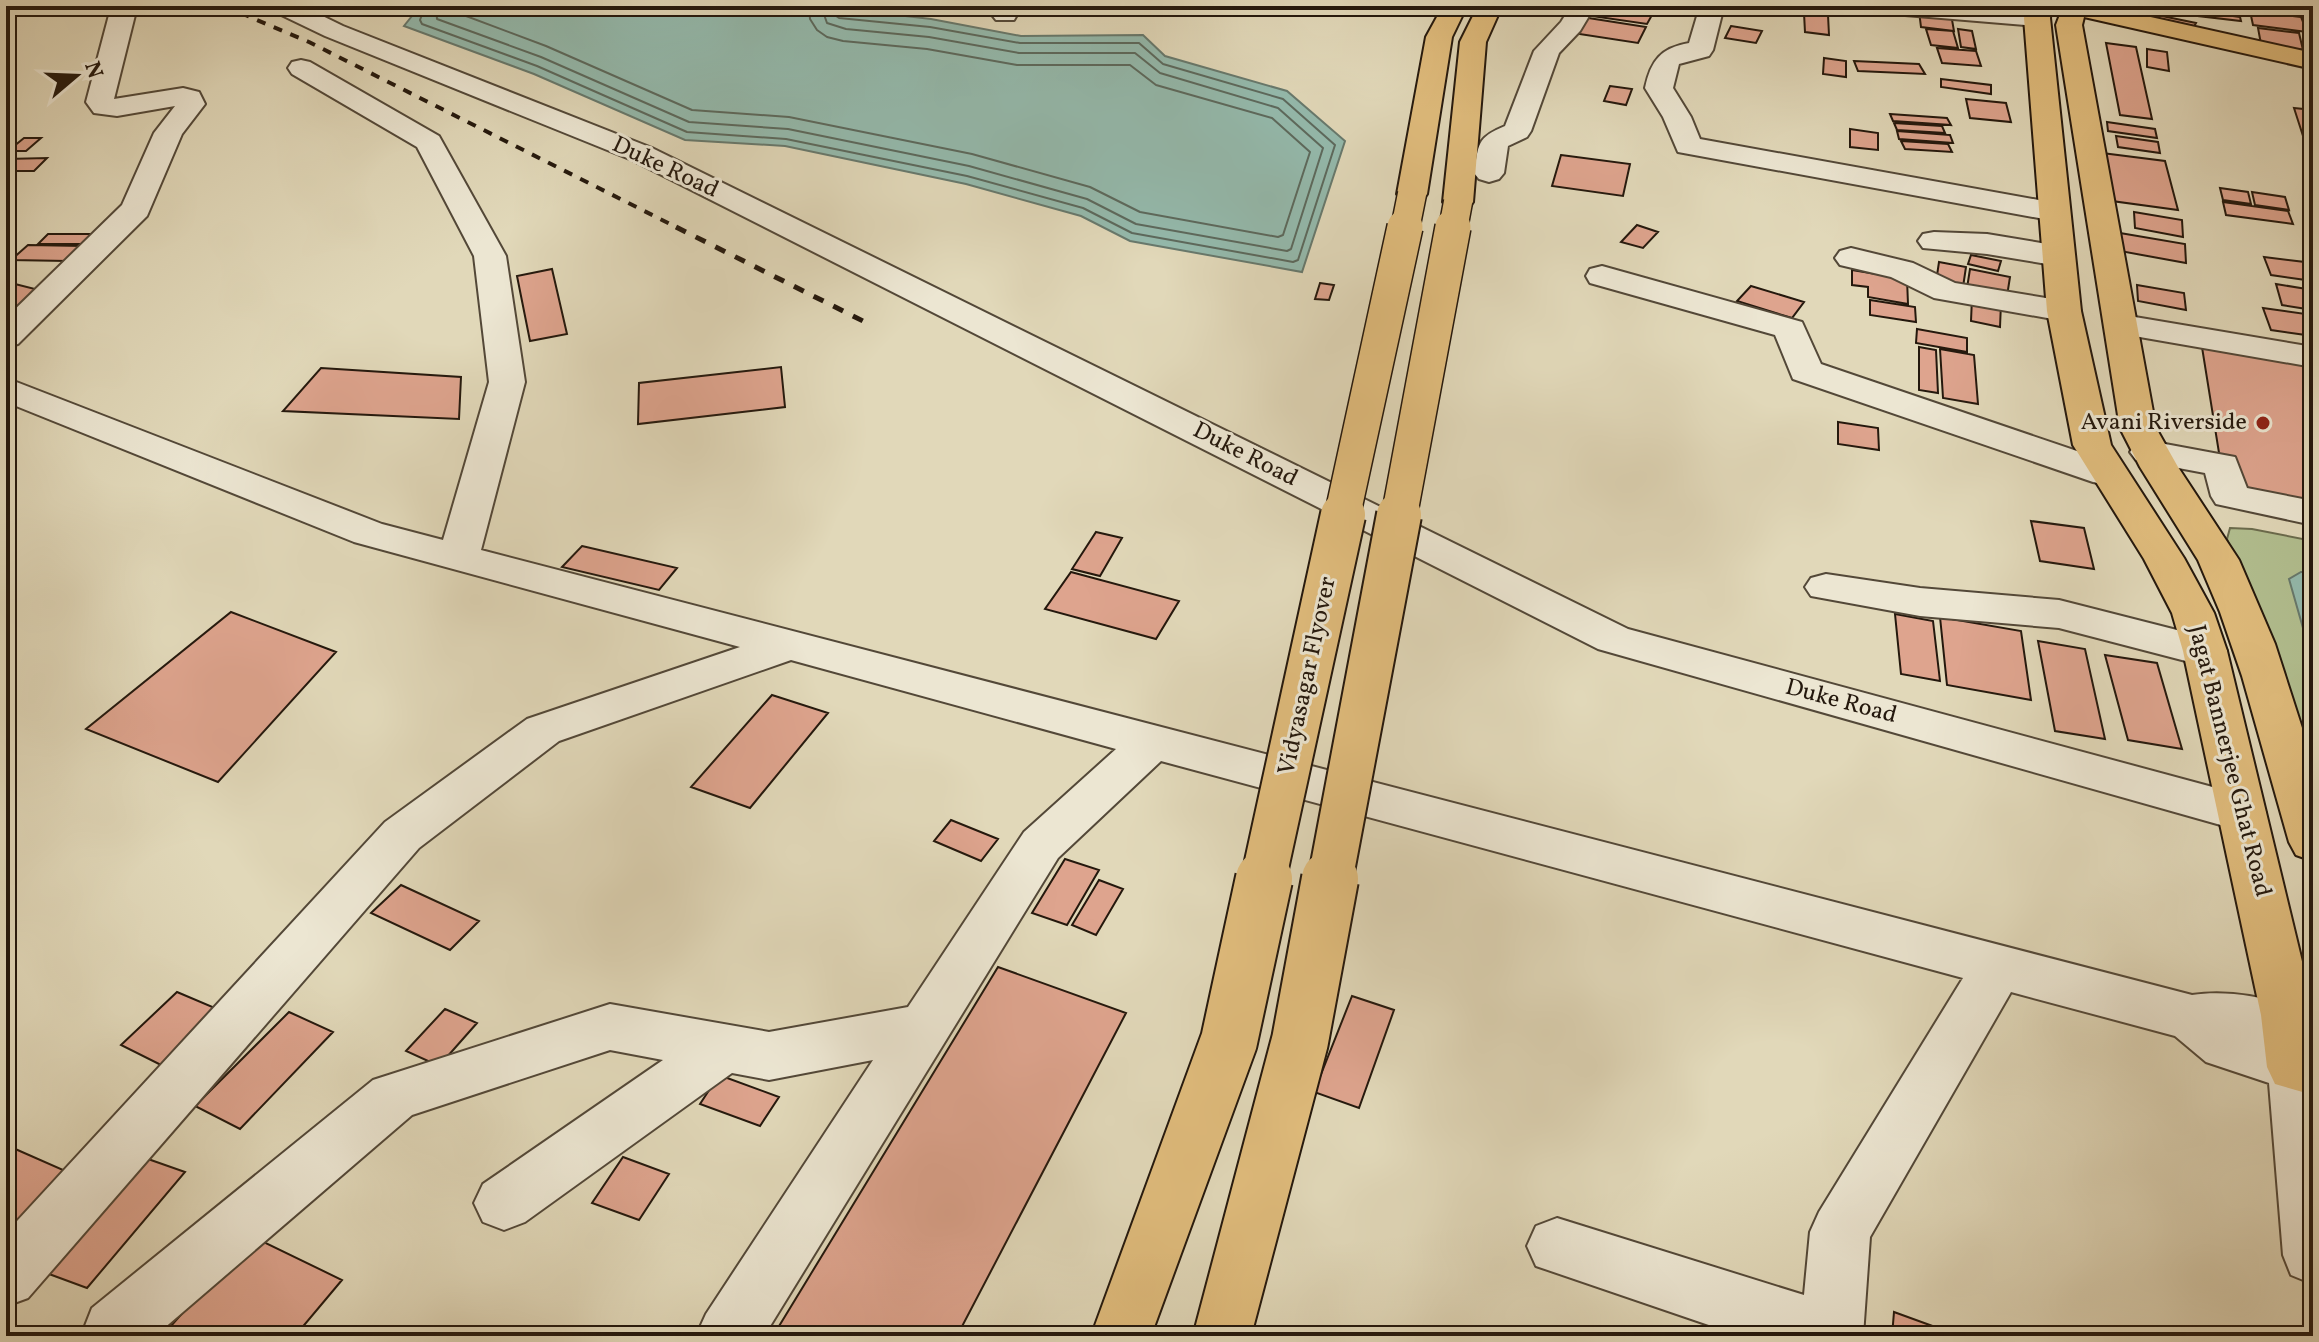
<svg xmlns="http://www.w3.org/2000/svg" width="2319" height="1342" viewBox="0 0 2319 1342" font-family="Vollkorn,serif">
	<style>
		.green { fill: #b2bf90; stroke: #6b6c4e; stroke-width: 2 }
		.water { fill: #94baad; stroke: #67796d; stroke-width: 2 }
		.lines { fill: none; stroke-linecap: round; stroke-linejoin: round }
		.shore { stroke: #5c695d; stroke-width: 2 }
		.building { fill: #dea48e; stroke: #24180d; stroke-width: 2 }
		.minor-casing { stroke: #534838; stroke-width: 4 }
		.major-casing { stroke: #24180d; stroke-width: 4 }
		.highway-casing { stroke: #24180d; stroke-width: 4 }
		.minor { fill: #ece6d2; fill-rule: evenodd }
		.major { fill: #e0bc7c; fill-rule: evenodd }
		.highway { fill: #e0bc7c; fill-rule: evenodd }
		.rail-far1 { stroke: #24180d; stroke-width: 4; stroke-dasharray: 9 9; stroke-linecap: butt }
		.rail { stroke: #24180d; stroke-width: 5; stroke-dasharray: 11 11; stroke-linecap: butt }
		.highway-bridge-far3-casing { stroke: #24180d; stroke-width: 31; stroke-linecap: butt }
		.highway-bridge-far2-casing { stroke: #24180d; stroke-width: 38; stroke-linecap: butt }
		.highway-bridge-far1-casing { stroke: #24180d; stroke-width: 48; stroke-linecap: butt }
		.highway-bridge-casing { stroke: #24180d; stroke-width: 60; stroke-linecap: butt }
		.highway-bridge-far3 { stroke: #e0bc7c; stroke-width: 28 }
		.highway-bridge-far2 { stroke: #e0bc7c; stroke-width: 35 }
		.highway-bridge-far1 { stroke: #e0bc7c; stroke-width: 44 }
		.highway-bridge { stroke: #e0bc7c; stroke-width: 56 }
		.poi-dot { fill: #8f2418; stroke: #ece6d2; stroke-width: 3 }
		.labels { text-anchor: middle; dominant-baseline: central; stroke-width: 6; stroke-linejoin: round; paint-order: stroke }
		.street-label { font-size: 24px; fill: #24180d; stroke: #ece6d2 }
		.poi-label { font-size: 24px; fill: #24180d; stroke: #ece6d2; text-anchor: end }
	</style>
	<rect width="100%" height="100%" fill="#e1d8b9"/>
	<filter id="stains"><feTurbulence type="fractalNoise" baseFrequency=".0025" numOctaves="4"/><feColorMatrix values="0 0 0 0 .2 0 0 0 0 .09 0 0 0 0 .02 0 0 0 .5 -.17"/></filter>
	<radialGradient id="worn" r=".72"><stop offset=".6" stop-color="#630" stop-opacity="0"/><stop offset="1" stop-color="#630" stop-opacity=".3"/></radialGradient>
	<path class="green" d="M2230 528 2252 529 2313 541V762L2227 539Z"/>
	<path class="water" d="M420 6H820L931 19 1021 36 1143 35 1165 56 1287 91 1345 141 1302 272 1130 241 1081 216 966 184 785 146 685 140 534 74 404 26Z
		M2301 572H2313V663L2289 579Z"/>
	<g class="lines">
		<path class="shore" d="M425 6 420 20 422 24 537 66 687 132 786 139 967 176 1083 208 1132 233 1293 262 1298 260 1335 145 1283 99 1163 64 1139 43H1020L930 27 839 18 832 13 831 6
			M436 6 437 19 541 57 689 122 788 129 969 166 1087 199 1136 224 1287 251 1291 249 1323 148 1278 108 1160 73 1135 53H1019L929 37 846 29 827 23 821 6
			M448 6 450 10 546 46 692 110 789 117 972 154 1090 187 1140 212 1278 237 1283 235 1310 152 1272 118 1156 85 1130 65H1017L927 49 843 41 827 37 817 30 810 19 809 6"/>
	</g>
	<path class="building" d="M1590 6H1657L1647 24 1585 15Z
		M1781 6H1814L1815 13 1781 10Z
		M2287 6H2313V14L2290 11Z
		M2128 9 2196 23 2192 30 2123 15Z
		M1919 11 1951 14 1954 31 1921 27Z
		M2197 11 2240 17 2241 21 2198 16Z
		M2250 11 2301 17 2307 32 2253 25Z
		M1804 13 1828 15 1829 35 1805 32Z
		M1582 17 1646 27 1638 43 1573 33Z
		M1731 26 1762 31 1756 43 1725 38Z
		M2258 28 2299 33 2303 50 2261 44Z
		M1926 29 1953 31 1958 48 1931 45Z
		M1958 29 1972 31 1976 49 1961 47Z
		M2106 43 2136 47 2152 119 2120 115Z
		M1937 48 1976 51 1981 66 1942 63Z
		M2147 49 2167 52 2169 71 2147 67Z
		M1824 58 1846 61V77L1823 74Z
		M1854 61 1919 64 1925 74 1858 71Z
		M1941 79 1991 85V94L1941 87Z
		M1610 86 1632 89 1626 105 1604 101Z
		M1966 99 2006 103 2011 122 1970 118Z
		M2294 108 2313 110V167Z
		M1890 114 1947 118 1951 125 1893 121Z
		M2107 122 2155 129 2157 138 2108 131Z
		M1894 123 1942 126 1945 133 1897 130Z
		M1850 129 1878 133V150L1850 147Z
		M1897 131 1950 135 1953 143 1899 139Z
		M2116 136 2158 142 2160 153 2118 147Z
		M24 138H41L26 151H8Z
		M1901 141 1948 144 1952 152 1905 149Z
		M2102 153 2165 161 2178 210 2112 201Z
		M1561 155 1630 164 1623 196 1552 186Z
		M47 158 34 171H6V159Z
		M2220 188 2248 192 2251 204 2223 200Z
		M2252 192 2285 197 2289 210 2255 205Z
		M2223 202 2288 211 2293 224 2226 215Z
		M2134 212 2182 220 2183 237 2135 228Z
		M1637 225 1658 232 1643 248 1621 242Z
		M2120 233 2185 244 2186 263 2120 251Z
		M48 234H95L85 244H38Z
		M28 245 84 246 68 261 11 260Z
		M1971 255 2001 261 1998 271 1968 264Z
		M2264 257 2313 263V281L2271 275Z
		M1939 262 1966 267 1963 287 1936 282Z
		M552 269 567 334 530 341 517 276Z
		M1970 269 2010 277 2007 296 1967 288Z
		M1852 270 1907 279 1908 304 1868 297V287L1852 285Z
		M11 283 47 292 14 311 6 309V286Z
		M1320 283 1334 285 1329 300 1315 299Z
		M2276 284 2313 290V310L2282 305Z
		M2137 285 2184 293 2186 310 2138 301Z
		M1751 286 1804 302 1792 318 1737 301Z
		M1972 298 2001 303 2000 327 1971 321Z
		M1870 300 1915 307 1916 322 1870 315Z
		M2263 308 2313 315V336L2271 330Z
		M1917 329 1967 338V352L1916 343Z
		M2201 341 2313 361V502L2224 484Z
		M1919 347 1936 350 1938 393 1919 390Z
		M1940 349 1974 355 1978 404 1943 398Z
		M781 367 785 407 638 424 639 383Z
		M321 368 461 377 459 419 283 411Z
		M1838 422 1878 428 1879 450 1838 444Z
		M2031 521 2084 528 2094 569 2040 561Z
		M1096 532 1122 538 1100 576 1072 569Z
		M582 546 677 568 659 590 562 567Z
		M1071 572 1179 601 1156 639 1045 609Z
		M231 612 336 652 218 782 86 729Z
		M1895 614 1933 621 1940 681 1901 674Z
		M1940 617 2021 631 2031 700 1947 685Z
		M2038 641 2085 649 2105 739 2055 731Z
		M2105 655 2157 663 2182 749 2128 740Z
		M772 695 828 713 750 808 691 787Z
		M951 820 998 839 981 861 934 841Z
		M1065 859 1099 870 1067 925 1032 913Z
		M1099 880 1123 889 1096 935 1072 925Z
		M401 885 479 921 450 950 371 913Z
		M998 967 1126 1013 957 1336H773Z
		M177 992 222 1011 165 1067 121 1045Z
		M1352 996 1394 1010 1359 1108 1314 1092Z
		M445 1009 477 1023 439 1066 406 1051Z
		M289 1012 333 1032 240 1129 195 1106Z
		M719 1075 779 1097 760 1126 700 1104Z
		M13 1148 70 1173 6 1239V1155Z
		M623 1157 669 1174 639 1220 592 1203Z
		M148 1159 185 1172 87 1288 49 1274Z
		M251 1236 342 1280 295 1336H162Z
		M1894 1312 1960 1336H1892Z"/>
	<g class="lines">
		<g class="minor-casing">
			<path id="minor" d="M270 6H302L343 26 652 148 1628 629 2242 795 2259 800 2266 813 2259 826 2242 831 1598 649 632 160 325 36 273 11Z
				M998 6H1022L1014 20H996L992 15Z
				M1571 6H1595L1580 31 1559 53 1531 131 1527 137 1508 146 1504 173 1499 179 1489 182 1479 179 1474 173C1479 144 1476 138 1505 126L1534 51 1561 22Z
				M1700 6H1724L1713 50 1709 56 1679 64 1673 88 1691 117 1700 139 2055 203 2066 205 2070 212 2066 219 2055 221 1678 152 1663 117 1645 88C1651 60 1661 48 1689 43Z
				M1869 6H1979L2037 10 2046 13 2050 18 2046 23 2037 26 1881 13 1872 11Z
				M122 7 131 10 135 15 114 99 183 88 199 92 205 104 182 134 147 216 18 344 6 347V318L122 205 154 133 175 106 117 116 94 113 86 102 109 15 113 10Z
				M301 60 310 62 439 136 506 256 525 382 481 550 2192 995C2230 989 2274 999 2310 1012L2313 1018 2310 1044 2304 1046 2313 1050V1284L2291 1275 2283 1255 2269 1083 2206 1062 2175 1036 2011 992 1870 1237 1863 1336H1741L1536 1266 1527 1246 1536 1226 1557 1218 1804 1295 1810 1232 1819 1212 1963 978 1161 761 1058 858 764 1336H696L706 1314 873 1060 769 1080 732 1073 525 1222 504 1230 483 1222 474 1203 483 1184 663 1060 610 1050 412 1115 155 1336H81L92 1308 373 1080 610 1004 769 1032 908 1007 1024 832 1116 749 791 660 559 741 419 848 28 1298 6 1306V1233L385 822 527 719 740 647 354 542 6 402V378L382 524 443 540 489 382 474 256 417 147 292 74 288 68 292 62Z
				M1934 232 1987 234 2059 246 2070 249 2075 256 2070 263 2059 266 1987 254 1923 248 1918 241 1923 234Z
				M1851 248 1913 263 1955 283 2064 301 2076 304 2081 311 2076 318 2064 321 1934 298 1891 277 1840 265 1835 258 1840 251Z
				M1602 266 1802 322 1821 364 2121 466 2126 474 2121 482 2107 485 2093 482 1793 379 1775 335 1590 283 1586 276 1590 269Z
				M2123 315 2313 347V367L2111 332 2106 325 2111 318Z
				M2149 441 2235 457 2247 488 2313 501V525L2216 504 2211 496 2205 473 2136 460 2130 452 2136 444Z
				M1826 574 1920 588 2059 600 2220 641 2227 651 2220 661 2205 666 2059 628 1920 616 1811 596 1805 587 1811 578Z"/>
		</g>
		<g class="major-casing">
			<path id="major" d="M2028 6H2052L2050 18 2081 311 2111 445 2184 558 2214 613 2227 651 2313 1007V1095L2275 1084 2267 1067 2261 1015 2183 651 2172 613 2144 559 2073 445 2047 311 2024 18Z
				M2055 6H2101L2313 53V69L2084 17 2082 25 2156 428 2178 467 2239 560 2275 644 2313 762V861L2296 855 2289 842 2242 676 2220 612 2198 560 2140 467 2120 428 2056 25 2061 12Z"/>
		</g>
		<g class="highway-casing">
			<path id="highway" d="M1443 6H1467L1452 37 1427 194 1423 200 1412 203 1401 200 1397 194 1426 37Z
				M1478 6H1502L1486 42 1473 202 1469 208 1458 211 1447 208 1443 202 1460 42Z"/>
		</g>
		<use href="#minor" class="minor"/>
		<use href="#major" class="major"/>
		<use href="#highway" class="highway"/>
		<path class="rail-far1" d="M224 6 309 42 680 229"/>
		<path class="rail" d="M676 227 865 322"/>
		<g class="highway-bridge-far3-casing">
			<path id="highway-bridge-far3" d="M1405 229 1412 194
				M1453 229 1458 202"/>
		</g>
		<g class="highway-bridge-far2-casing">
			<path id="highway-bridge-far2" d="M1342 517 1405 227
				M1399 517 1453 227"/>
		</g>
		<g class="highway-bridge-far1-casing">
			<path id="highway-bridge-far1" d="M1263 881 1343 515
				M1330 881 1399 515"/>
		</g>
		<g class="highway-bridge-casing">
			<path id="highway-bridge" d="M1121 1336 1229 1041 1264 879
				M1222 1336 1300 1041 1330 879"/>
		</g>
		<use href="#highway-bridge-far3" class="highway-bridge-far3"/>
		<use href="#highway-bridge-far2" class="highway-bridge-far2"/>
		<use href="#highway-bridge-far1" class="highway-bridge-far1"/>
		<use href="#highway-bridge" class="highway-bridge"/>
	</g>
	<circle class="poi-dot" cx="2263" cy="423" r="8"/>
	<g class="labels">
		<g class="street-label">
			<text transform="translate(665 168) rotate(25)">Duke Road</text>
			<text transform="translate(1245 455) rotate(27)">Duke Road</text>
			<text transform="translate(1308 676) rotate(-78)">Vidyasagar Flyover</text>
			<text transform="translate(1841 702) rotate(15)">Duke Road</text>
			<text transform="translate(2229 761) rotate(76)">Jagat Bannerjee Ghat Road</text>
		</g>
		<g class="poi-label">
			<text x="2247" y="423">Avani Riverside</text>
		</g>
	</g>
	<rect width="2319" height="1342" fill="none" stroke="#e1d8b9" stroke-width="32"/>
	<rect x="8" y="8" width="2303" height="1326" fill="none" stroke="#24180d" stroke-width="4"/>
	<rect x="16" y="16" width="2287" height="1310" fill="none" stroke="#24180d" stroke-width="2"/>
	<g transform="translate(76 76) rotate(71)" stroke="#ece6d2" stroke-width="6" paint-order="stroke">
	<path d="M0-6L14 30L0 20L-14 30Z" fill="#24180d"/>
	<text y="-12" font-size="22" font-weight="bold" text-anchor="middle" fill="#24180d">N</text>
	</g>
	<rect width="100%" height="100%" filter="url(#stains)"/>
	<rect width="100%" height="100%" fill="url(#worn)"/>
</svg>
